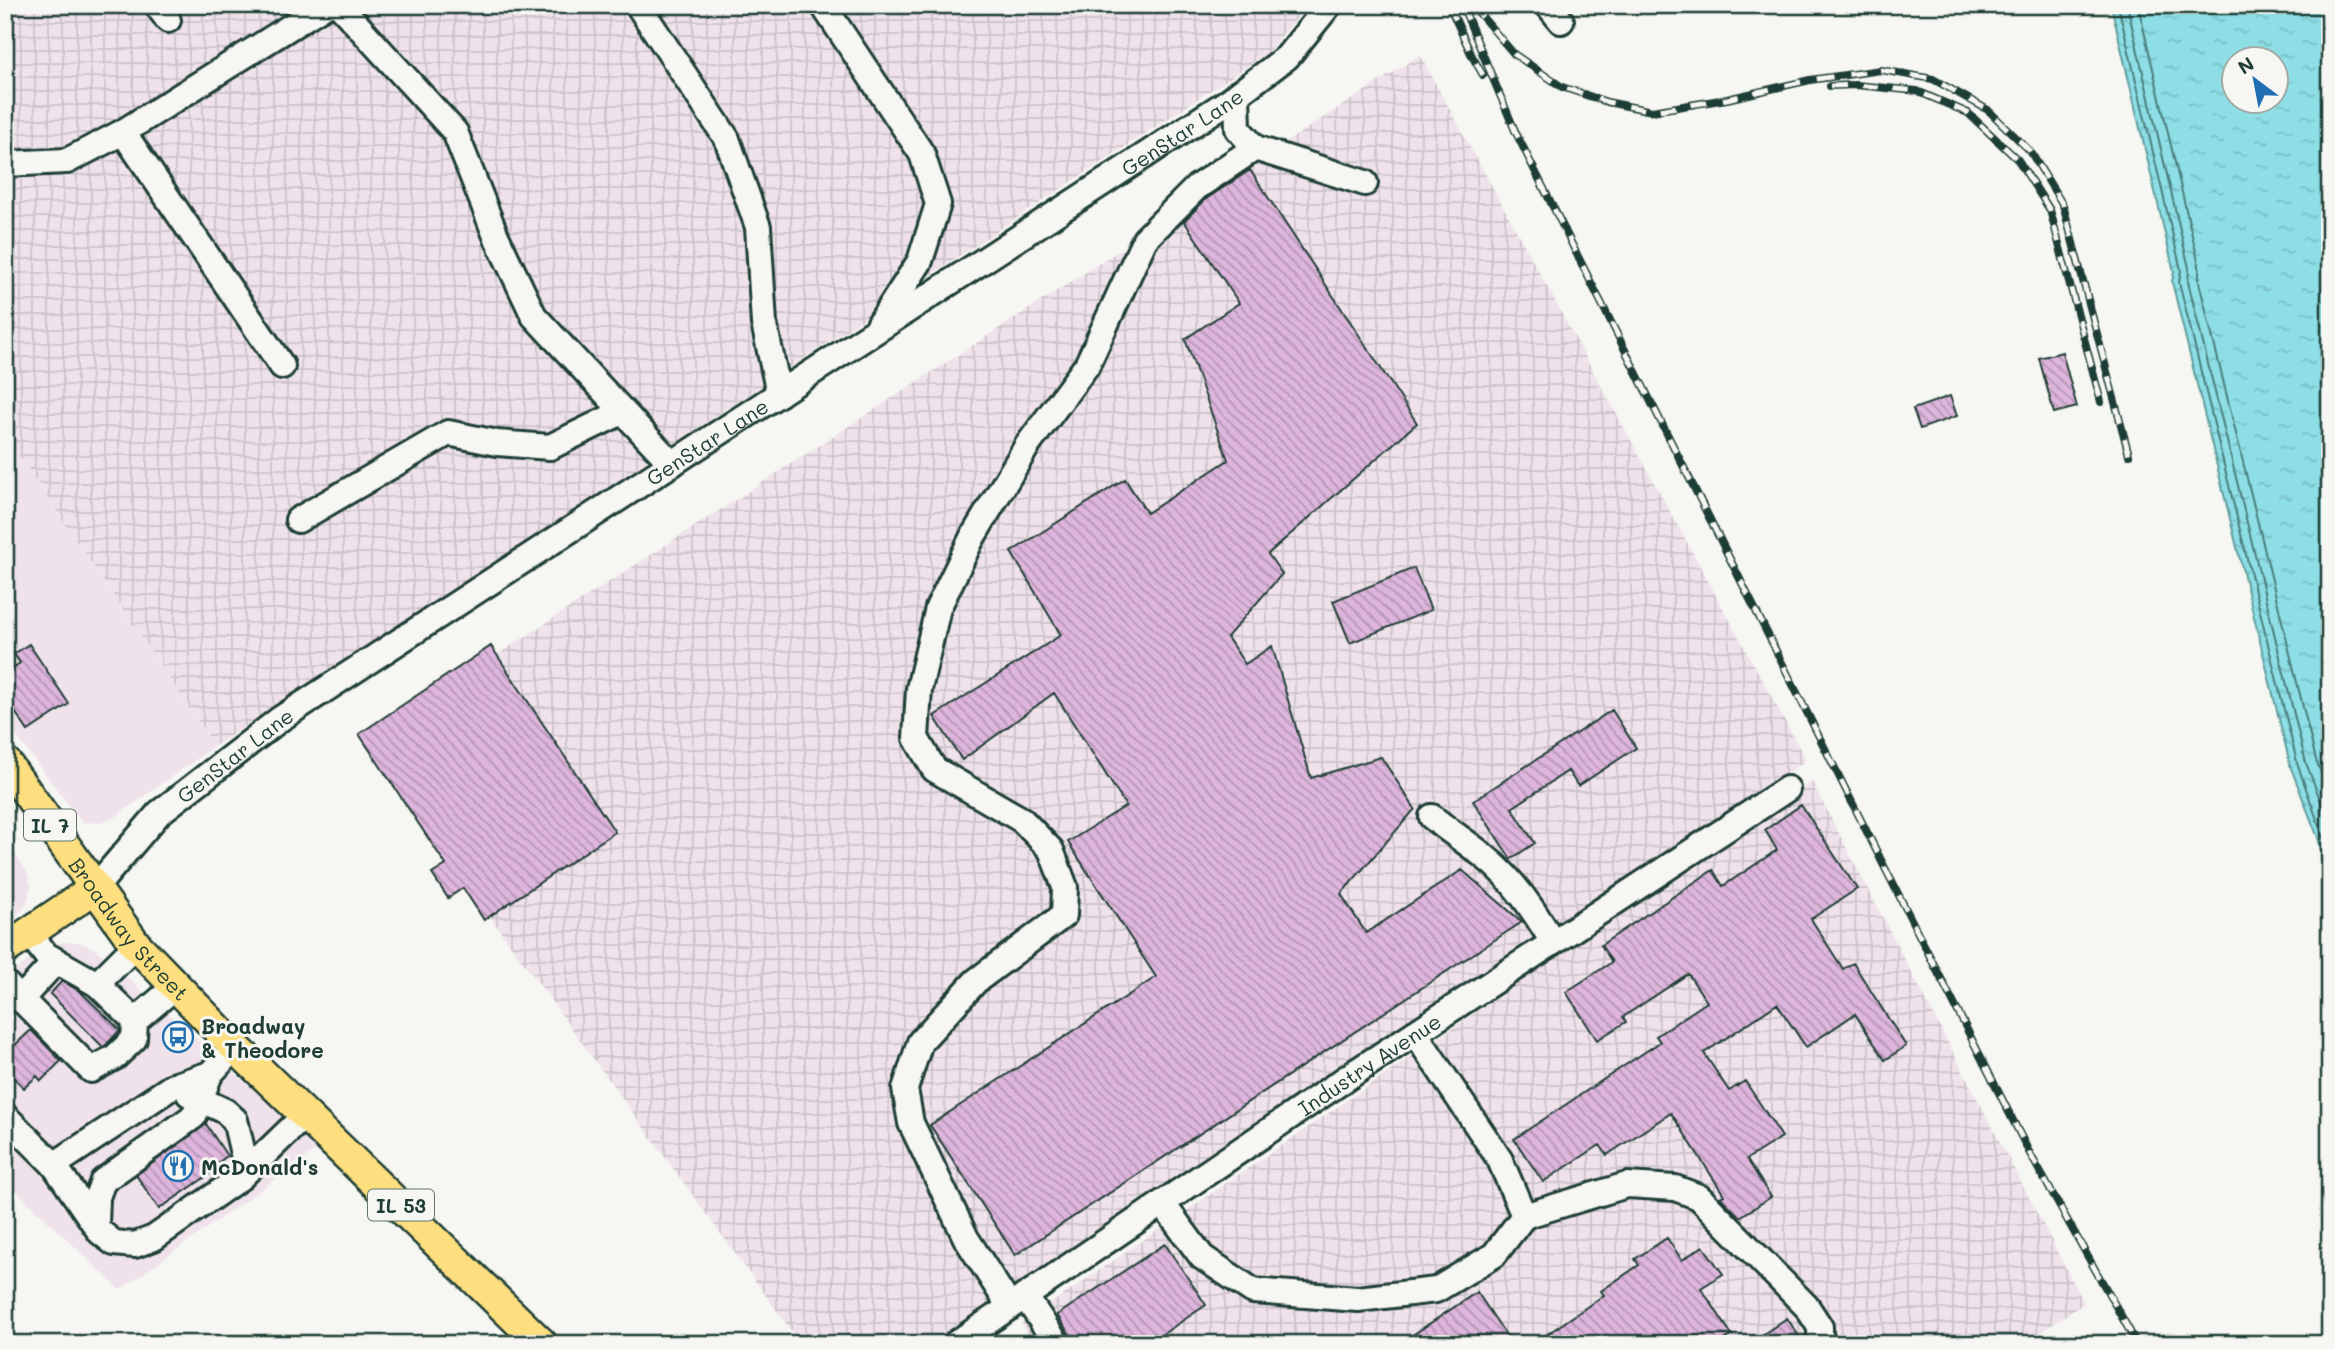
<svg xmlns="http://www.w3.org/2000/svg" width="2335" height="1349" viewBox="0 0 2335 1349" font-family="Mali,sans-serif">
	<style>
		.built { fill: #efe2eb }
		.industrial { fill: url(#industrial-grid) }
		.water { fill: url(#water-ripples); stroke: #619e9e; stroke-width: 2; fill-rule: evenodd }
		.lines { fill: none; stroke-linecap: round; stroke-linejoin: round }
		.shore { stroke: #4b7d7b; stroke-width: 2 }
		.building { fill: url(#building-back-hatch); stroke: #1f3d34; stroke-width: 2 }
		.minor-casing { stroke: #1f3d34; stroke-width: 30 }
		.major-casing { stroke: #1f3d34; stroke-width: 35 }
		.minor { stroke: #f6f6f2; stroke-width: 24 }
		.major { stroke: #fddf80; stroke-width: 30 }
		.rail-casing { stroke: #1f3d34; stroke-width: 8 }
		.rail { stroke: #f6f6f2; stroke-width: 5; stroke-dasharray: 16; stroke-linecap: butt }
		.labels { text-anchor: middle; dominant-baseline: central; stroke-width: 6; stroke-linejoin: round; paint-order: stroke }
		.shield { fill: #f6f6f2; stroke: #60746d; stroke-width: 2 }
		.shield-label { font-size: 19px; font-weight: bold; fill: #1f3d34 }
		.street-label { font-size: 21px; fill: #1f3d34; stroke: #f6f6f2 }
		.poi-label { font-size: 21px; font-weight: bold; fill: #1f3d34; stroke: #f6f6f2; text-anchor: start }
	</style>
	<defs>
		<pattern id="industrial-grid" width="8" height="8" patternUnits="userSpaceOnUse" patternTransform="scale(1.75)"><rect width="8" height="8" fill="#efe2eb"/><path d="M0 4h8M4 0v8" fill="none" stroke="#ccc3ca"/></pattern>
		<pattern id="water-ripples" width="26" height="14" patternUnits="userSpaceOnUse" patternTransform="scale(1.75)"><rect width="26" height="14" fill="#8ddee5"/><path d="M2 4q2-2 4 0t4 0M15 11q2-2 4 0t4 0" fill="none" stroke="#79bfc5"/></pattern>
		<pattern id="building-back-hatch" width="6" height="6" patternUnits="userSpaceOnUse" patternTransform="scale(1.75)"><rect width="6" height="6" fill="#deb5dc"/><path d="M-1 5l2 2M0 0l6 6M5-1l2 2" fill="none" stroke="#b394b3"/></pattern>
	</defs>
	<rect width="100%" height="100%" fill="#f6f6f2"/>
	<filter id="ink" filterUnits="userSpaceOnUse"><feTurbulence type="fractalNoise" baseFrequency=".0143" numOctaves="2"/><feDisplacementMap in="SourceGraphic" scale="14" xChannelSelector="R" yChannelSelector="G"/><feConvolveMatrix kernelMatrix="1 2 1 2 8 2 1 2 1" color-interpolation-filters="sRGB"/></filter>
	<g filter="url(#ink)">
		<path class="built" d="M5 435 215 746 115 817 97 823 83 822 76 815 5 721Z
			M5 839 27 872 31 885 27 903 5 931Z
			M65 942H79L95 949 319 1148 120 1290 5 1180V977L50 946Z"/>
		<path class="industrial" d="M5 5H1308L1266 54 215 746 5 435Z
			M1420 55 1806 760 958 1344H801L363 742Z
			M1812 782 2084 1303 2023 1344H1034L1021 1324Z"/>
		<path class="water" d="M2111 5H2330V882L2318 838 2291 768 2172 282 2174 272ZM2234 60H2276V102H2234Z"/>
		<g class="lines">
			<path class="shore" d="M2118 5 2181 270 2179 282 2298 766 2330 856
				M2127 5 2189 268 2188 282 2306 763 2330 825
				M2138 5 2199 265V282L2316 760 2330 795"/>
		</g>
		<path class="building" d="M1250 170 1417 423 1268 554 1282 574 1227 637 1245 664 1272 646 1311 778 1381 757 1415 809 1341 894 1366 933 1462 870 1522 922 1015 1255 930 1125 1156 977 1068 842 1126 806 1054 693 962 760 934 716 1061 635 1011 552 1125 479 1147 513 1228 460 1185 339 1239 303 1184 221 1206 199Z
			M2062 352 2077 407 2054 413 2039 358Z
			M1950 396 1957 416 1920 429 1913 409Z
			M1414 568 1431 610 1350 643 1333 601Z
			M29 644 69 704 28 731 5 697V673L20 663 14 654Z
			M491 646 615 832 484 920 463 888 448 898 432 874 446 865 359 734Z
			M1612 710 1636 748 1578 786 1568 771 1512 808 1535 843 1511 859 1473 801Z
			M1801 805 1857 889 1811 919 1843 969 1853 963 1906 1046 1885 1060 1855 1014 1806 1047 1777 1004 1704 1053 1729 1091 1745 1081 1782 1137 1747 1159 1771 1197 1740 1217 1720 1197 1724 1195 1671 1113 1607 1155 1600 1145 1543 1182 1514 1139 1660 1042 1656 1036 1707 1002 1688 974 1623 1017 1626 1022 1597 1040 1566 992 1612 962 1601 945 1713 870 1723 886 1777 850 1765 830Z
			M62 981 81 992 120 1030 106 1045 103 1047 50 994Z
			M31 1030 61 1061 41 1081 37 1076 24 1088 5 1069V1037L14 1046Z
			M206 1124 227 1156 215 1165 217 1168 207 1176 159 1209 136 1175Z
			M1667 1238 1682 1260 1703 1246 1723 1274 1701 1288 1732 1335 1719 1344H1533L1604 1295 1601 1291 1639 1265 1635 1259Z
			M1165 1244 1206 1305 1148 1344H1076L1057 1315Z
			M1477 1292 1512 1344H1399Z
			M1787 1318 1804 1344H1749Z"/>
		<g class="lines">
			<g class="minor-casing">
				<g id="minor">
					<path d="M157 5 168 20"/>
					<path d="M339 5 455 132 496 236 534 316 672 464"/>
					<path d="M638 5 727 139 758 227 764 323 779 394"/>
					<path d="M823 5 922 154 938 204 920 261 880 323"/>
					<path d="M1548 5 1561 21"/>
					<path d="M1237 94 1238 129 1255 148 1365 183"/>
					<path d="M123 132 282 366"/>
					<path d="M5 164 67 161 123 132 325 5"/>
					<path d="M298 520 448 433 497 443 550 447 622 412"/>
					<path d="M1432 817C1449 831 1468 843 1485 857 1514 880 1534 911 1553 942"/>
					<path id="s1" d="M95 888 159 813 280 719 1230 100 1287 57 1329 5"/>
					<path d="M29 933 46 955 97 984 136 945"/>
					<path d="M5 983 91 1070 115 1057 134 1039 135 1021 176 986"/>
					<path d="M97 984 135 1021"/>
					<path d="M20 1000 56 961"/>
					<path d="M235 1047 210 1074 173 1086 54 1165 100 1232 114 1243 135 1245 154 1238 241 1177 306 1114"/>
					<path d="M189 1094 225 1111 235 1120 244 1158 241 1177"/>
					<path d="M5 1116 54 1165"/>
					<path d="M1162 1203 1202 1257 1253 1291 1358 1299 1436 1290 1494 1255 1524 1216 1500 1160 1415 1033"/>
					<path d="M1524 1216 1627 1185 1675 1188 1699 1197 1807 1307 1820 1327V1344"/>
					<path d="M96 1225 97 1197 103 1181 194 1116 210 1074"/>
					<path d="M1025 1296 1057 1344"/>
					<path d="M1010 1307 966 1238 911 1123 905 1089 920 1042 976 981 1064 915 1065 887 1051 850 1022 820 934 769 916 738 919 689 938 608 972 538 1027 446 1087 365 1145 239 1197 187 1255 148"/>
					<path id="s2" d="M955 1344 1354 1073 1787 789"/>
				</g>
			</g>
			<g class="major-casing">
				<g id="major">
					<path id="s3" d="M5 762 136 945 235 1047 542 1344"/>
					<path d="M5 949 95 888"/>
				</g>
			</g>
			<use href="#minor" class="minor"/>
			<use href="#major" class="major"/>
			<g class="rail-casing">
				<path id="rail" d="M1449 5 1472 56 1483 75
					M1462 5 1516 133 1881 860 2029 1152 2137 1344
					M1472 5 1514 54 1562 87 1607 102 1652 111 1727 99 1810 80 1881 70 1933 79 1988 110 2030 151 2063 205 2129 455
					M1830 86 1856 85 1917 91 1968 113 2018 160 2050 210 2101 402"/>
			</g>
			<use href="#rail" class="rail"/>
		</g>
	</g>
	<defs>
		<g id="bus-ring" transform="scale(1.575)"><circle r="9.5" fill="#f6f6f2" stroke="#1f6fb2" stroke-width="1.5"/><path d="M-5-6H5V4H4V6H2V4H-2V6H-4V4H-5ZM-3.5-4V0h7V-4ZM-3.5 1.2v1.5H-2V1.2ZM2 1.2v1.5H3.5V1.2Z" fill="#1f6fb2"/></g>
		<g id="restaurant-ring" transform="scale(1.575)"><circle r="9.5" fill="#f6f6f2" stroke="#1f6fb2" stroke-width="1.5"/><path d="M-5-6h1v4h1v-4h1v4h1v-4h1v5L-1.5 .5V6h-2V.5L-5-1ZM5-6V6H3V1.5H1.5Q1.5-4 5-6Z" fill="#1f6fb2"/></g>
	</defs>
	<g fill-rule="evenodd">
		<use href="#bus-ring" x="178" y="1037"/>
		<use href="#restaurant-ring" x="178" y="1166"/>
	</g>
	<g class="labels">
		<g class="shield">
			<rect x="24" y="809.5" width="52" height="31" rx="5"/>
			<rect x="368" y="1189.5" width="66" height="31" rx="5"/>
		</g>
		<g class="shield-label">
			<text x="50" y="825">IL 7</text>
			<text x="401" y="1205">IL 53</text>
		</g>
		<g class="street-label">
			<text stroke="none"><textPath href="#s1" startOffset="1328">GenStar Lane</textPath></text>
			<text stroke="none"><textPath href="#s1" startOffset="761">GenStar Lane</textPath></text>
			<text stroke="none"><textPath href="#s1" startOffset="194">GenStar Lane</textPath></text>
			<text stroke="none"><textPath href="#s3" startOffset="208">Broadway Street</textPath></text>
			<text stroke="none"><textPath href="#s2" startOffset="500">Industry Avenue</textPath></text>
		</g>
		<g class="poi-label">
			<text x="201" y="1025">Broadway<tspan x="201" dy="24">&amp; Theodore</tspan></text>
			<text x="201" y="1166">McDonald's</text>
		</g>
	</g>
	<rect width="2335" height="1349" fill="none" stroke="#f6f6f2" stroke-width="28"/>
	<rect x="14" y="14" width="2307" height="1321" fill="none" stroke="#1f3d34" stroke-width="2.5" filter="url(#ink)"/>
	<g transform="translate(2255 80) rotate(328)"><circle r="33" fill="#f6f6f2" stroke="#a0aca6" stroke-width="2"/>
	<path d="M0-5L12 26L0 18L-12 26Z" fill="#1f6fb2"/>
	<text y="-10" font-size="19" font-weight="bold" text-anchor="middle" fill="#1f3d34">N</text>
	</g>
</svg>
